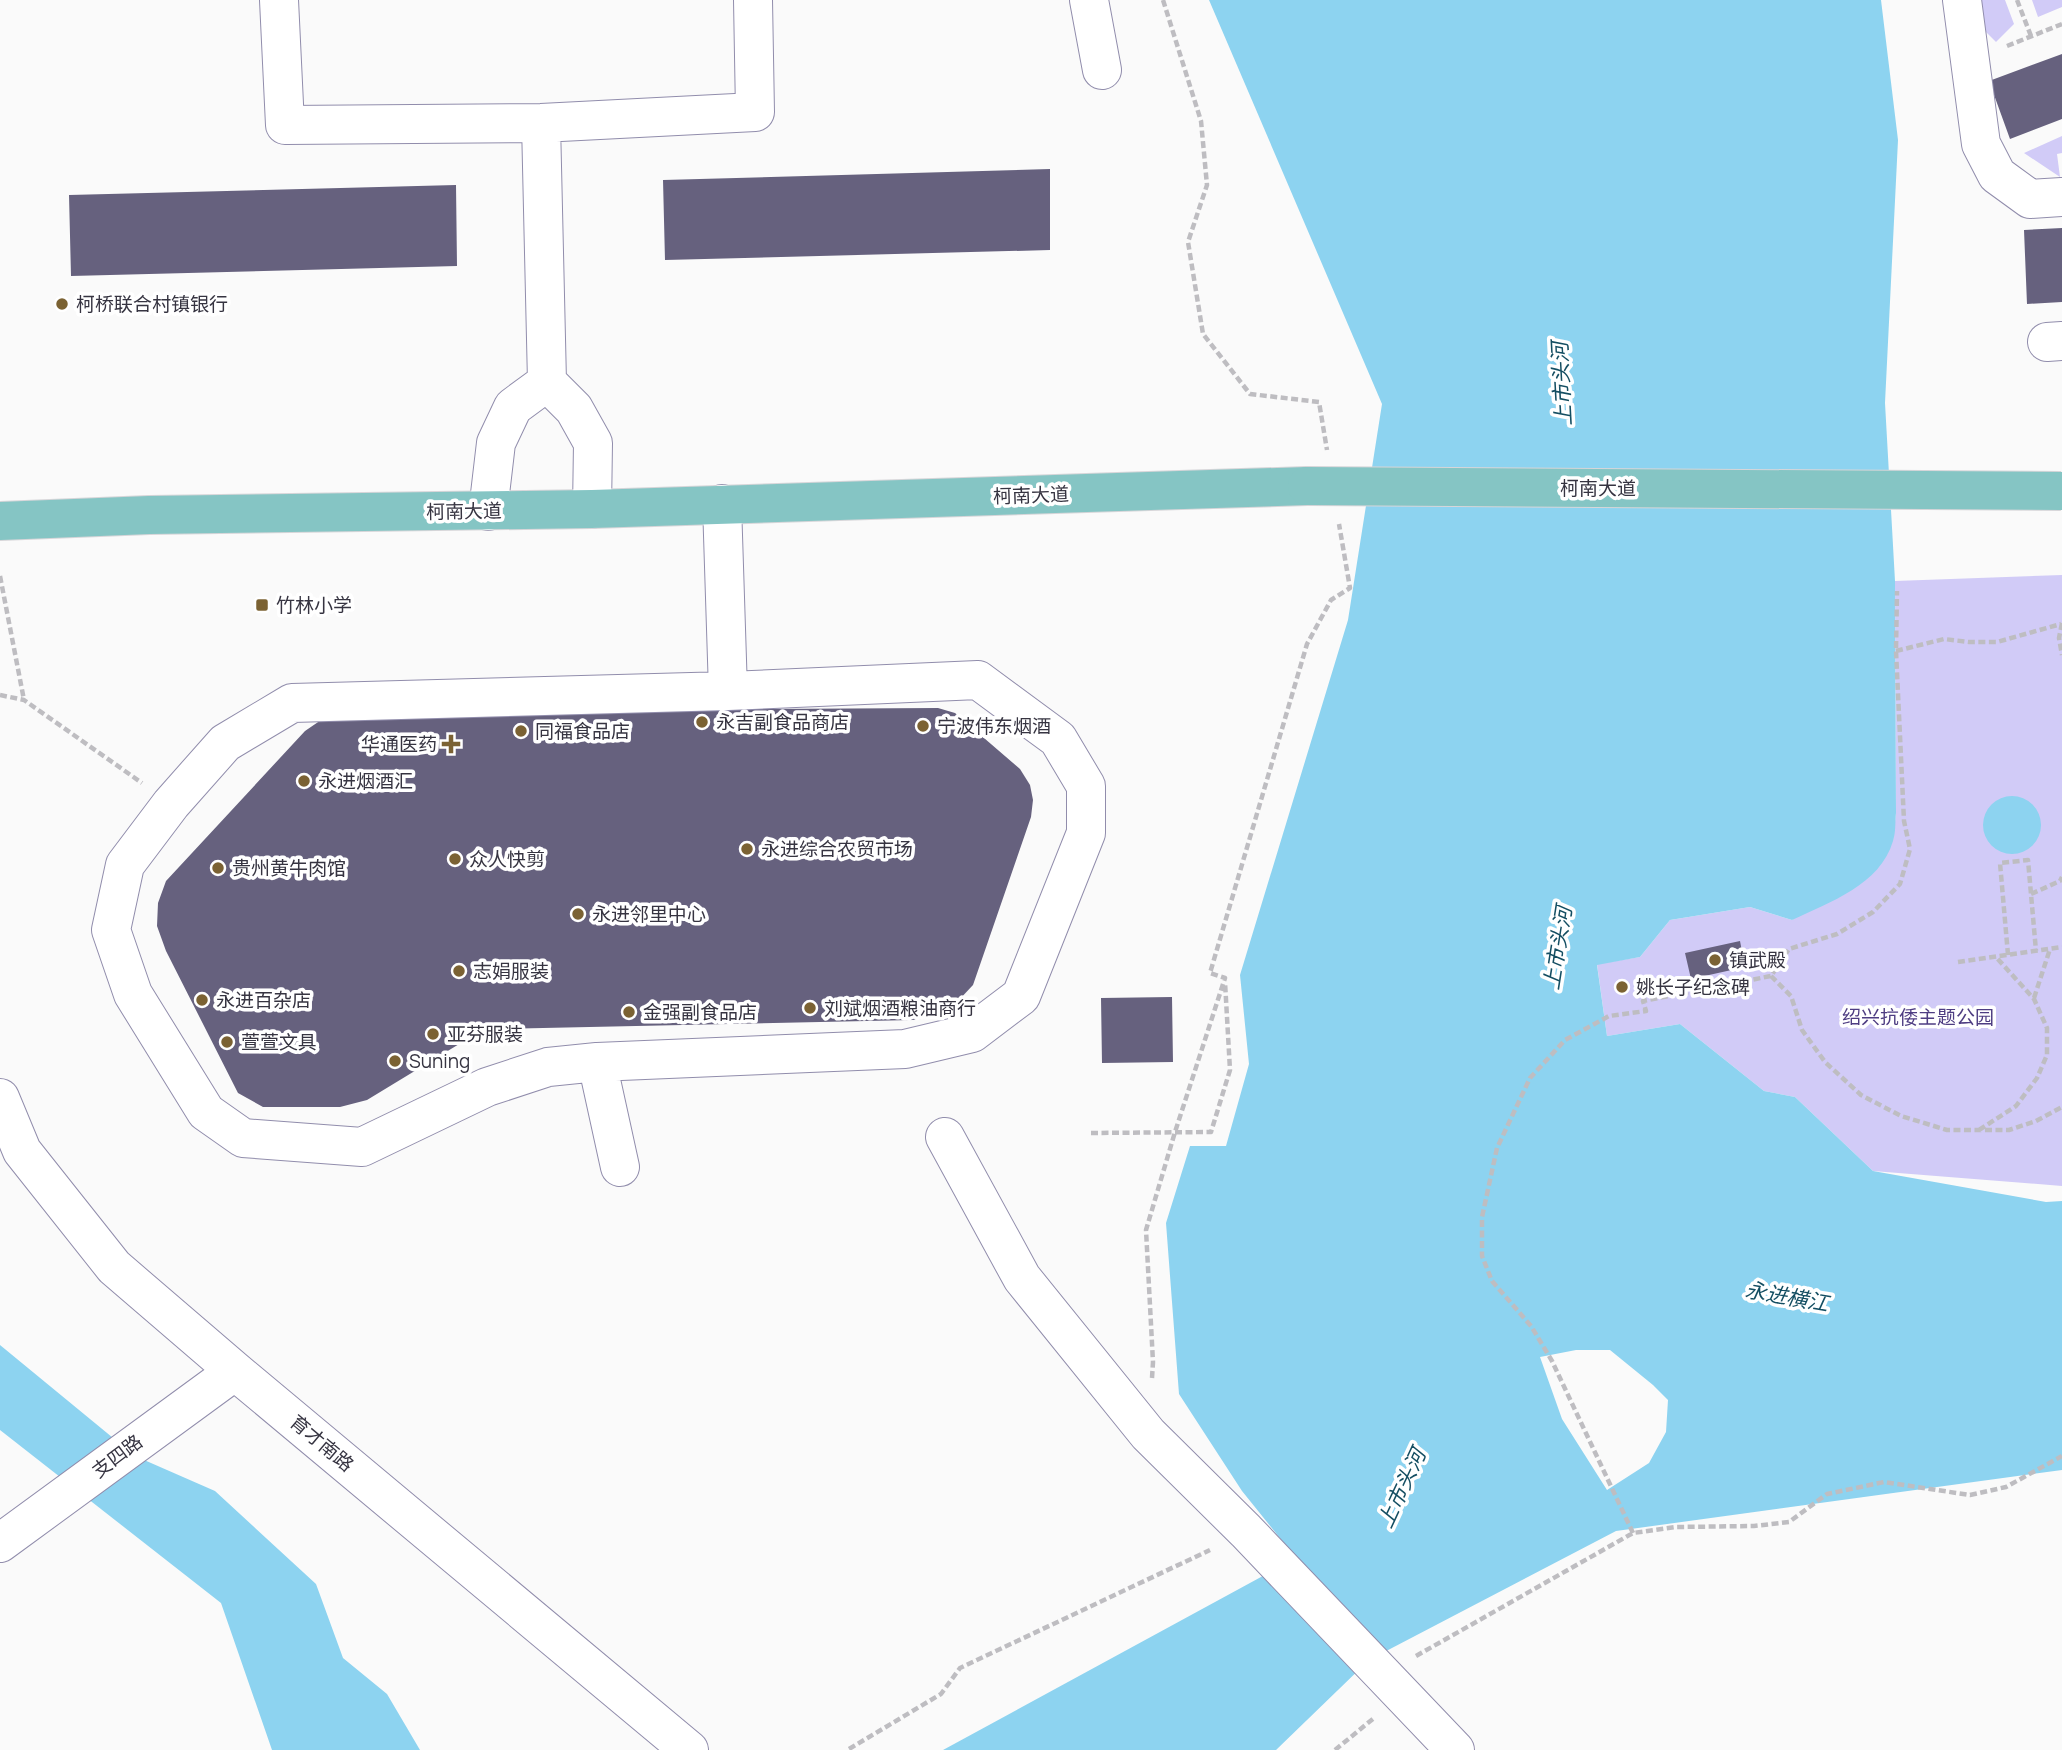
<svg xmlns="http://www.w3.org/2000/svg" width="2062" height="1750" viewBox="0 0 2062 1750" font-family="Manrope,'Noto Sans SC',sans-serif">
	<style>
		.green { fill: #d1cbf7 }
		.water { fill: #8dd3f0; fill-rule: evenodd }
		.building { fill: #66617e }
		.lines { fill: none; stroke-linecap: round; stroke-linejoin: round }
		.minor-casing { stroke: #918dac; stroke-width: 40 }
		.major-casing { stroke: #d7d6d9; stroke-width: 40 }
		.path { stroke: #bebdc1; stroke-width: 4.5; stroke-dasharray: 7 3.5; stroke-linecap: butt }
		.minor { stroke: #fff; stroke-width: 38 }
		.major { stroke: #85c5c4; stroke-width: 38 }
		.major-bridge-casing { stroke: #d7d6d9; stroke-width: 40; stroke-linecap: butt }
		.major-bridge { stroke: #85c5c4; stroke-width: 38 }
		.poi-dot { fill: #7b6233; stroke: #fff; stroke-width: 2.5 }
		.labels { text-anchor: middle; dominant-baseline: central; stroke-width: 7; stroke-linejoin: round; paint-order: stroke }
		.poi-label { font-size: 19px; fill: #363441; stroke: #fff; text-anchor: start }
		.street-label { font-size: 19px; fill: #363441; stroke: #fff }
		.park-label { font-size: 19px; fill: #4e3d82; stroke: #fff }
		.water-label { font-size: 21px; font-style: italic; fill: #144e62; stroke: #fff }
	</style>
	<rect width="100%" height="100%" fill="#fafafa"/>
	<path class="green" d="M1976 0H2005L2014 24 1996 42 1980 26Z
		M2032 0H2062V7L2038 17Z
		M2062 136V153L2057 154 2060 177 2024 153Z
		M2062 575V1186L1873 1171 1795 1097 1764 1091 1680 1024 1607 1036 1597 964 1640 957 1670 920 1750 907 1792 920 1893 840 1896 813 1895 581Z"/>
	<path class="water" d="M1209 0H1881L1898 140 1885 403 1895 581 1896 813C1895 822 1896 832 1893 841 1880 885 1830 902 1792 920L1750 907 1670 920 1640 957 1597 965 1607 1036 1680 1024 1764 1091 1795 1097 1873 1171 2046 1202 2062 1201V1470L1616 1531 1369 1660 1276 1750H943L1296 1558 1242 1491 1179 1394 1166 1223 1190 1146H1226L1249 1064 1240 975 1348 620 1382 404ZM1576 1350H1610L1653 1385 1668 1400 1666 1432 1649 1463 1607 1490 1562 1419 1540 1357Z
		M1983 825a29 29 0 1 1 58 0a29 29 0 1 1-58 0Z
		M0 1345 135 1456 215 1491 316 1584 343 1658 387 1694 420 1750H272L221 1603 0 1430Z"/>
	<path class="building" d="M2062 54V119L2010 139 1989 81Z
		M1050 169V250L665 260 663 180Z
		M456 185 457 266 71 276 69 195Z
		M2062 228V302L2027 304 2024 230Z
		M938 708 955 713 1020 769 1030 785 1033 800 1031 817 973 985 958 1001 940 1013 913 1020 493 1029 474 1035 367 1100 340 1107H263L238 1093 166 951 157 926 158 903 166 881 305 731 324 718 750 709Z
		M1740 941 1745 967 1691 979 1685 953Z
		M1172 997 1173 1062 1102 1063 1101 998Z"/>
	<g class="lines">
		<g class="minor-casing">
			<path id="minor" d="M279 0 285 125 541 123 755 112 753 0
				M1089 0 1102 70
				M1962 0 1981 144 1997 175 2030 199 2062 197
				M2047 342 2062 341
				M547 382 574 409 593 443 592 509
				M722 504 728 691
				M488 511 496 443 513 407 547 382 541 123
				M978 680 1058 739 1086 786V833L1021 996 972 1033 905 1049 597 1062 548 1067 487 1087 362 1147 243 1138 206 1112 133 994 111 930 125 865 171 804 225 743 292 703 728 691Z
				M597 1062 620 1167
				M0 1098 22 1151 114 1267 235 1371 689 1750
				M945 1137 1022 1278 1148 1434 1246 1531 1455 1750
				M0 1543 235 1371"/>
		</g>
		<g class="major-casing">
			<path id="major" d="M0 521 149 515 592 509 1307 486"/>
		</g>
		<path class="path" d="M1163 0 1201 121 1207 185 1188 242 1203 334 1250 394 1319 402 1327 450
			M2017 0 2031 36
			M2007 46 2062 24
			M0 576 24 700
			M2062 623 2059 638 2062 655
			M1896 651 1944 639 1969 642H1997L2061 624
			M0 695 24 700 142 783
			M2031 894 2060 881 2062 877
			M2008 955 2000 863 2028 860 2036 951
			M1958 962 2062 947
			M1771 976 1791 996 1802 1030 1825 1062 1861 1095 1901 1116 1947 1130H2009L2036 1121 2062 1107
			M2034 998 2050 949
			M1979 1130 2016 1106 2037 1078 2047 1055V1028L2034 999 1996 957
			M1091 1133 1211 1132 1230 1070 1225 982
			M1152 1378 1153 1362 1146 1230 1175 1132 1225 978 1210 973 1307 644 1331 600 1350 588 1339 524
			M1633 1533 1552 1361 1531 1326 1492 1281 1482 1256V1217L1497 1148 1530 1078 1565 1040 1609 1016 1646 1011 1643 1001 1771 976 1789 949 1837 934 1873 912 1900 884 1910 849 1904 821 1896 651 1897 591
			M1416 1656 1633 1533 1676 1527 1754 1526 1789 1522 1827 1494 1884 1482 1970 1495 2006 1487 2062 1456
			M849 1749 941 1694 960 1668 1210 1550
			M1335 1750 1374 1718"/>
		<use href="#minor" class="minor"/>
		<use href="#major" class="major"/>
		<g class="major-bridge-casing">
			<path id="major-bridge" d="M1307 486 2061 491"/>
		</g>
		<use href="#major-bridge" class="major-bridge"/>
	</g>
	<g class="poi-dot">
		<circle cx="62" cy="304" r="7"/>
		<rect x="255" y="598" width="14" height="14" rx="3.5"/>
		<circle cx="702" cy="722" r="7"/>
		<circle cx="923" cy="726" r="7"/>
		<circle cx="521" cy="731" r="7"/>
		<path d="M447.5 733.5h7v7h7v7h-7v7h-7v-7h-7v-7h7z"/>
		<circle cx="304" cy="781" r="7"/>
		<circle cx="747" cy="849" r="7"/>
		<circle cx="455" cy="859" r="7"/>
		<circle cx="218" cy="868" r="7"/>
		<circle cx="578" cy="914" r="7"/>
		<circle cx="1715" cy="960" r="7"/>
		<circle cx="459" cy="971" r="7"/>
		<circle cx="1622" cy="987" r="7"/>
		<circle cx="202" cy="1000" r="7"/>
		<circle cx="810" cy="1008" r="7"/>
		<circle cx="629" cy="1012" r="7"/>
		<circle cx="433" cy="1034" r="7"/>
		<circle cx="227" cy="1042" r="7"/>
		<circle cx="395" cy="1061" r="7"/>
	</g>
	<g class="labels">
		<g class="poi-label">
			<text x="76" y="304">柯桥联合村镇银行</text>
			<text x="276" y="605">竹林小学</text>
			<text x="716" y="722">永吉副食品商店</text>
			<text x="937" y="726">宁波伟东烟酒</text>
			<text x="535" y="731">同福食品店</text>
			<text x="437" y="744" text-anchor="end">华通医药</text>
			<text x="318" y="781">永进烟酒汇</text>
			<text x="761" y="849">永进综合农贸市场</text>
			<text x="469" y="859">众人快剪</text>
			<text x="232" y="868">贵州黄牛肉馆</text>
			<text x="592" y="914">永进邻里中心</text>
			<text x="1729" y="960">镇武殿</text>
			<text x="473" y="971">志娟服装</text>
			<text x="1636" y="987">姚长子纪念碑</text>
			<text x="216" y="1000">永进百杂店</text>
			<text x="824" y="1008">刘斌烟酒粮油商行</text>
			<text x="643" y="1012">金强副食品店</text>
			<text x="447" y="1034">亚芬服装</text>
			<text x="241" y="1042">萱萱文具</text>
			<text x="409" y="1061">Suning</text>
		</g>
		<g class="street-label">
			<text x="1598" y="488">柯南大道</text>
			<text transform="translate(1031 495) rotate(-2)">柯南大道</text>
			<text transform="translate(464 511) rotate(-1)">柯南大道</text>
			<text transform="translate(322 1443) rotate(40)">育才南路</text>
			<text transform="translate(117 1456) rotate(-37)">支四路</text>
		</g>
		<g class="park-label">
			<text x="1918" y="1017">绍兴抗倭主题公园</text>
		</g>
		<g class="water-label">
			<text transform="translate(1561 384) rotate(-93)">上市头河</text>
			<text transform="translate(1557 948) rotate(-81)">上市头河</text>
			<text transform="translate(1787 1296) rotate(10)">永进横江</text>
			<text transform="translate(1401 1488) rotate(-65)">上市头河</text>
		</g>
	</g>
</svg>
